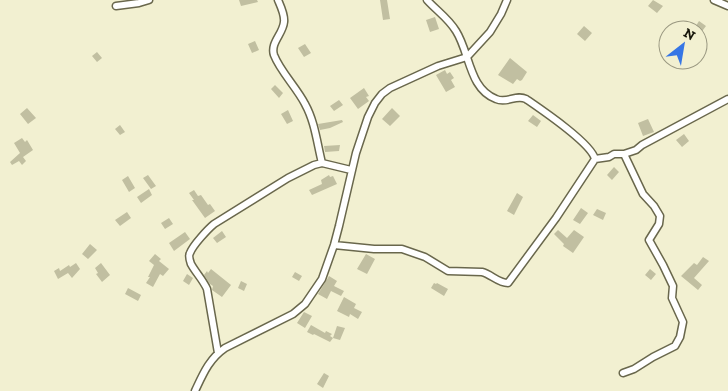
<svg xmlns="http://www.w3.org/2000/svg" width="728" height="391" viewBox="0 0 728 391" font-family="'Zilla Slab',serif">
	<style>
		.building { fill: #c1bfa1 }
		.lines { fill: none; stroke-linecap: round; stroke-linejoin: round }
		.street-casing { stroke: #69674c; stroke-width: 9 }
		.street { stroke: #fff; stroke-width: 6 }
	</style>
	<rect width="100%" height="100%" fill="#f2f0d1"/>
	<path class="building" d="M239 0H257L258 2 241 6Z
		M380 0H387L390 19 383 20Z
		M653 0 663 6 657 13 648 6Z
		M435 17 439 29 430 32 426 20Z
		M699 21 706 26 700 34 698 32V30L694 29Z
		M584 26 592 33 585 41 577 34Z
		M255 41 259 50 252 53 248 44Z
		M305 44 311 53 304 57 298 48Z
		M97 52 102 58 97 62 92 56Z
		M510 58 527 72 522 80 520 81 517 79 513 84 498 75Z
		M445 70 447 74 450 72 454 78 451 80 455 87 446 92 436 75Z
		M275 85 283 93 279 98 271 89Z
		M364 88 369 96 366 97 369 101 358 109 350 98Z
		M339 100 343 105 334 111 330 106Z
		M27 108 36 118 28 124 20 114Z
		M392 108 400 116 390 126 382 119Z
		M288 110 293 121 287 124 281 114Z
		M533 115 541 121 537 127 528 121Z
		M648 119 654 132 643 136 638 123Z
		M342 120 343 122 330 128 320 130 318 124Z
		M120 125 125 132 120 135 115 129Z
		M684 134 689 141 682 147 676 140Z
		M22 138 25 142 27 140 33 150 23 157 26 161 22 165 19 161 12 165 10 162 20 153 14 143Z
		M340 145 339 151 325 152 324 146Z
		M614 167 619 172 612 180 607 175Z
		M148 175 156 186 151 189 143 178Z
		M329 175 330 177 333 176 337 184 312 195 309 190 322 184 321 180Z
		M128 176 135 188 129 192 122 180Z
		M149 189 152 195 141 203 137 197Z
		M194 190 198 196 201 195 208 205 210 204 215 211 205 218 192 200H194L189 193Z
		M517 193 523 197 514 215 507 211Z
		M581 208 588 213 580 224 573 220Z
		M597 209 606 213 603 220 593 215Z
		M127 212 131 218 120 226 115 220Z
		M169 218 173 224 165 229 161 223Z
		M558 230 567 238 574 230 584 237 573 253 563 246 564 244 554 234Z
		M222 231 226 237 217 243 213 238Z
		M185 232 190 239 174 251 169 243Z
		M90 244 97 250 88 259 82 254Z
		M155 254 161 259 159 261 169 269 163 276 160 274 153 287 146 283 150 277H148L154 265 149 261Z
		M366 254 375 259 367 274 357 269Z
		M703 257 709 261 694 278 702 285 698 290 681 276 694 263 697 265Z
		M76 263 80 269 72 278 68 273 58 279 54 271 59 268 60 271 69 265 70 267Z
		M101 263 110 275 102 282 96 274 98 273 95 268Z
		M211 269 231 285 222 297 212 290 213 286 210 284 204 275 207 271 208 273Z
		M650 269 656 274 651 280 645 275Z
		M295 272 302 276 299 281 292 277Z
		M187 274 193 278 189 285 183 281Z
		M329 276 337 281 334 286 344 291 341 296 331 291 327 299 318 294Z
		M241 281 247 284 244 291 238 288Z
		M434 283 436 284 437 283 448 289 444 296 431 288Z
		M128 288 141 295 138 301 125 294Z
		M344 297 356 304 354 308 362 312 358 319 350 314 349 317 337 311Z
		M304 312 312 316 305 328 297 323Z
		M311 325 325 333 326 331 332 334 330 336 333 338 330 342 314 334 313 335 307 332Z
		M337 326 345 328 340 340 333 338Z
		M324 373 329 376 323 388 317 384Z"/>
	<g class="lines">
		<g class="street-casing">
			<path id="street" d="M278 0C281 7 285 15 284 22 283 34 270 43 274 55 280 71 297 88 305 104 315 122 317 143 322 163
				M714 0 728 6
				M116 6 139 3 149 0
				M595 159 609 157 614 154H624L636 150 642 145 728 99
				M334 245 374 249H402L425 257 448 271 482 272C491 274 498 283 508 283L556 218 595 159C591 143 542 110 526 99 516 94 507 104 496 99 469 89 470 53 456 31 448 18 437 11 427 0
				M218 353 207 289C203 280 196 273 191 264 190 261 188 256 190 253 193 245 208 229 214 224L288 178 314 165 322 163 351 170
				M623 373 634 369 653 357 675 346 680 337 683 322 672 298 673 286 663 265 649 240 659 224 660 216 654 206 643 194 624 154
				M195 391C203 374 209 359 225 348L293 314 305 304 322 279 334 245 339 226 356 153 368 117 375 103 382 94 390 88 438 66 467 57 490 32 501 14 507 0"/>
		</g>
		<use href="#street" class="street"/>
	</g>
	<g transform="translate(683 45) rotate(31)"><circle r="24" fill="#f2f0d1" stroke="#9a9881"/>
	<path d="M0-4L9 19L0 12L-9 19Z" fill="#3676e5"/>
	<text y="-8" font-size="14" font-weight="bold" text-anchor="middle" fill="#16150a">N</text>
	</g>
</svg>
